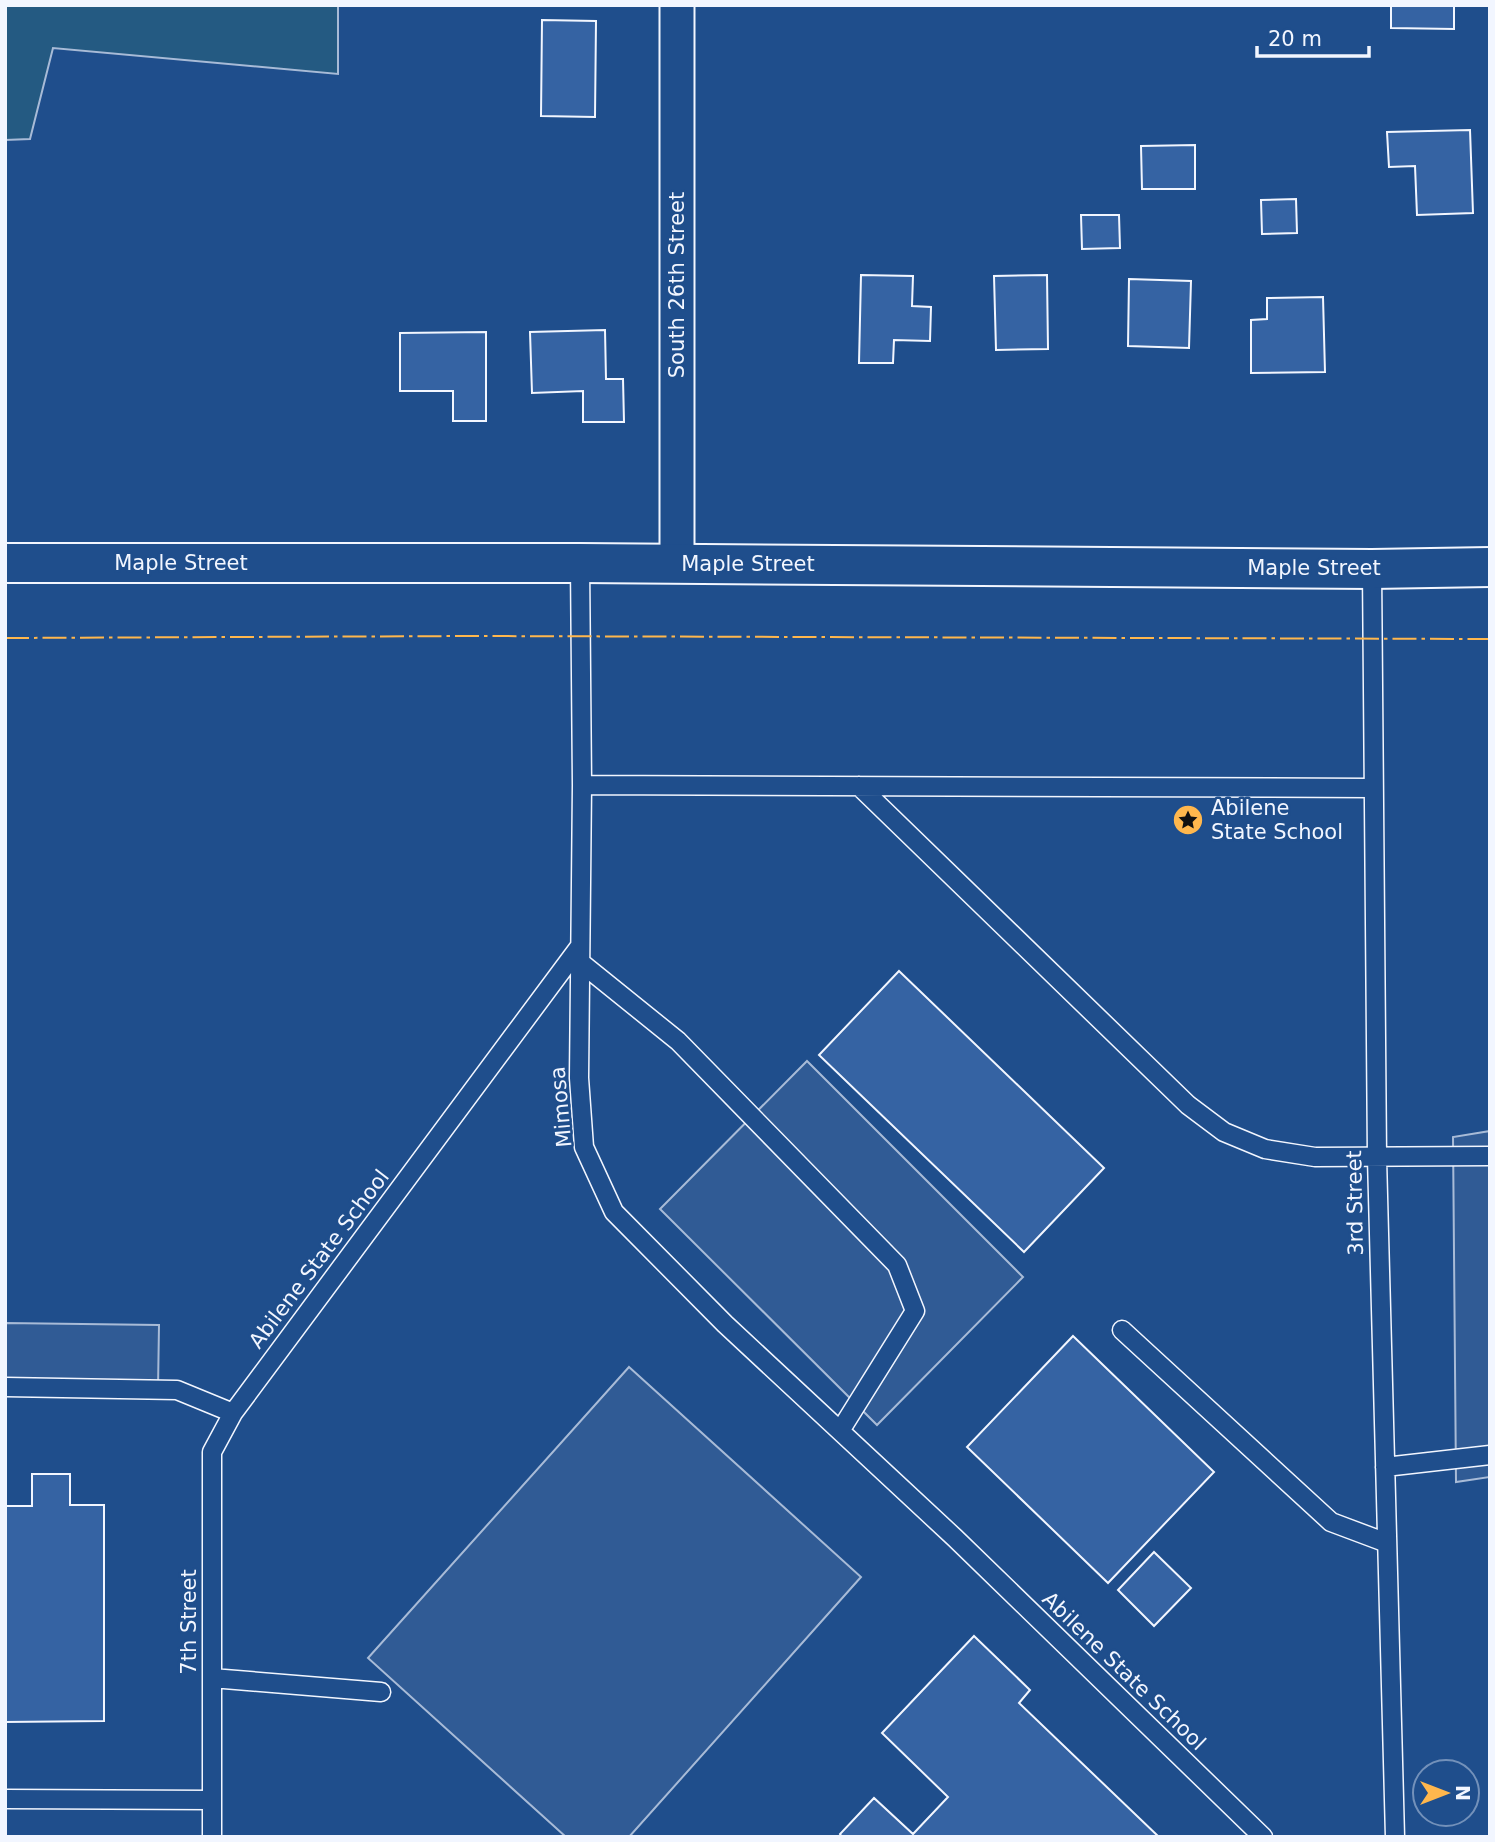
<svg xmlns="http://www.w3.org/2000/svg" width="1495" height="1842" viewBox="0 0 1495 1842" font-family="'DejaVu Sans',sans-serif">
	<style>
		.green { fill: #245a82; stroke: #a8bbd7; stroke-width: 2 }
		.parking { fill: #305b95; stroke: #a8bbd7; stroke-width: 2 }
		.building { fill: #3563a3; stroke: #f2f6ff; stroke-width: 2 }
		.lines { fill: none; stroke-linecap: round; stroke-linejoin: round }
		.lane-casing { stroke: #f2f6ff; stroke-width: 21 }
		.street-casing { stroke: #f2f6ff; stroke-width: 37 }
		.secondary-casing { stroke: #f2f6ff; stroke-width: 42 }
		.lane { stroke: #1f4e8c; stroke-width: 18 }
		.street { stroke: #1f4e8c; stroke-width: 33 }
		.secondary { stroke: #1f4e8c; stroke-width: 38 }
		.power { stroke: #ffb74d; stroke-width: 2; stroke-dasharray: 24 5 3.5 5; stroke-linecap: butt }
		.labels { text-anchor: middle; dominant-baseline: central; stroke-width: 5; stroke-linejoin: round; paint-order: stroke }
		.street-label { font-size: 21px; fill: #f2f6ff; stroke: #1f4e8c }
		.poi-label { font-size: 21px; fill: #f2f6ff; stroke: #1f4e8c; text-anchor: start }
	</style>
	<rect width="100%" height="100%" fill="#1f4e8c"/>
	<path class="green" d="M5 5H338V74L53 48 30 139 5 140Z"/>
	<path class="parking" d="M807 1061 1023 1277 877 1425 660 1209Z
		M1490 1131V1477L1456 1482 1453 1137Z
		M5 1323 159 1325 158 1389 5 1387Z
		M629 1367 861 1577 629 1837H566L368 1658Z"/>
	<path class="building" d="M1391 5H1454V29L1391 28Z
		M542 20 596 21 595 117 541 116Z
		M1470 130 1473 213 1417 215 1415 166 1389 167 1387 132Z
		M1195 145V189H1142L1141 146Z
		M1296 199 1297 233 1262 234 1261 200Z
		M1081 215H1119L1120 248 1082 249Z
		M861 275 913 276 912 306 931 307 930 341 894 340 893 363H859Z
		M1047 275 1048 349 996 350 994 276Z
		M1129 279 1191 281 1189 348 1128 346Z
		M1323 297 1325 372 1251 373V320L1267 319V298Z
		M605 330 606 379H623L624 422H583V391L532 393 530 332Z
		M486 332V421H453V391H400V333Z
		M899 971 1104 1168 1024 1252 819 1055Z
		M1073 1336 1214 1472 1108 1583 967 1447Z
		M32 1474H70V1505H104V1721L5 1722V1506H32Z
		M1154 1552 1191 1588 1154 1626 1118 1590Z
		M974 1636 1030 1690 1019 1703 1159 1837H842L840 1834 874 1798 913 1834 948 1797 882 1733Z"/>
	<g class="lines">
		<g class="lane-casing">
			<path id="lane" d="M580 563 582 785 579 1078 584 1147 614 1212 725 1324 955 1538 1263 1837
				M1372 569 1377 1158 1395 1837
				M582 785 1372 788
				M859 786 1188 1105 1224 1132 1265 1149 1315 1157 1490 1156
				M580 962 678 1041 897 1265 915 1311 840 1431
				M1122 1330 1331 1522 1387 1543
				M5 1387 177 1390 233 1413
				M1385 1467 1490 1455
				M212 1678 381 1692
				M5 1799 212 1800
				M212 1837V1452L233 1413 580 946"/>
		</g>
		<g class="street-casing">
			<path id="street" d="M677 5V564"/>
		</g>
		<g class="secondary-casing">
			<path id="secondary" d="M5 563H580L1372 569 1490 567"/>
		</g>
		<use href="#lane" class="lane"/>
		<use href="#street" class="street"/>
		<use href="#secondary" class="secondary"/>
		<path class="power" d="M5 638 471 636 1490 639"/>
	</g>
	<defs>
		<g id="sight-disc" transform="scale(1.575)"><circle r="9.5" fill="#ffb74d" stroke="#1f4e8c"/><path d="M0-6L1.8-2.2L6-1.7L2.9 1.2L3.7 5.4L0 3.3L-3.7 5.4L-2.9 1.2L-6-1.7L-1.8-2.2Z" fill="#111"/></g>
	</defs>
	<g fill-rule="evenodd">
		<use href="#sight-disc" x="1188" y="820"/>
	</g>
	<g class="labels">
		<g class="street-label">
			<text transform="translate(677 285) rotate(-90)">South 26th Street</text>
			<text x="181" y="563">Maple Street</text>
			<text x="748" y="564">Maple Street</text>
			<text x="1314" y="568">Maple Street</text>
			<text transform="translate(561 1107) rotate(-95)">Mimosa</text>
			<text transform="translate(1355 1203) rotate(-91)">3rd Street</text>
			<text transform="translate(319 1259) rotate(-53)">Abilene State School</text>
			<text transform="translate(189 1622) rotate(-90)">7th Street</text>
			<text transform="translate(1124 1671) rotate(44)">Abilene State School</text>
		</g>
		<g class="poi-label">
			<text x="1211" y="808">Abilene<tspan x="1211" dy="24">State School</tspan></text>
		</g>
	</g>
	<rect width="1495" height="1842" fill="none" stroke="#f2f6ff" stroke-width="14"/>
	<g transform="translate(1446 1793) rotate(90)"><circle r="33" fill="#1f4e8c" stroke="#7391ba" stroke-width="2"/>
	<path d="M0-5L12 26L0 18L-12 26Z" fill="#ffb74d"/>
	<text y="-10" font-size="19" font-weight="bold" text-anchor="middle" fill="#f2f6ff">N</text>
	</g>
	<path d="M1257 46v10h112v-10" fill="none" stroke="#f2f6ff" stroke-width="3.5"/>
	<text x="1268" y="46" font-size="21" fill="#f2f6ff" stroke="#1f4e8c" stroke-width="5" paint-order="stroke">20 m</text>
</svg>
